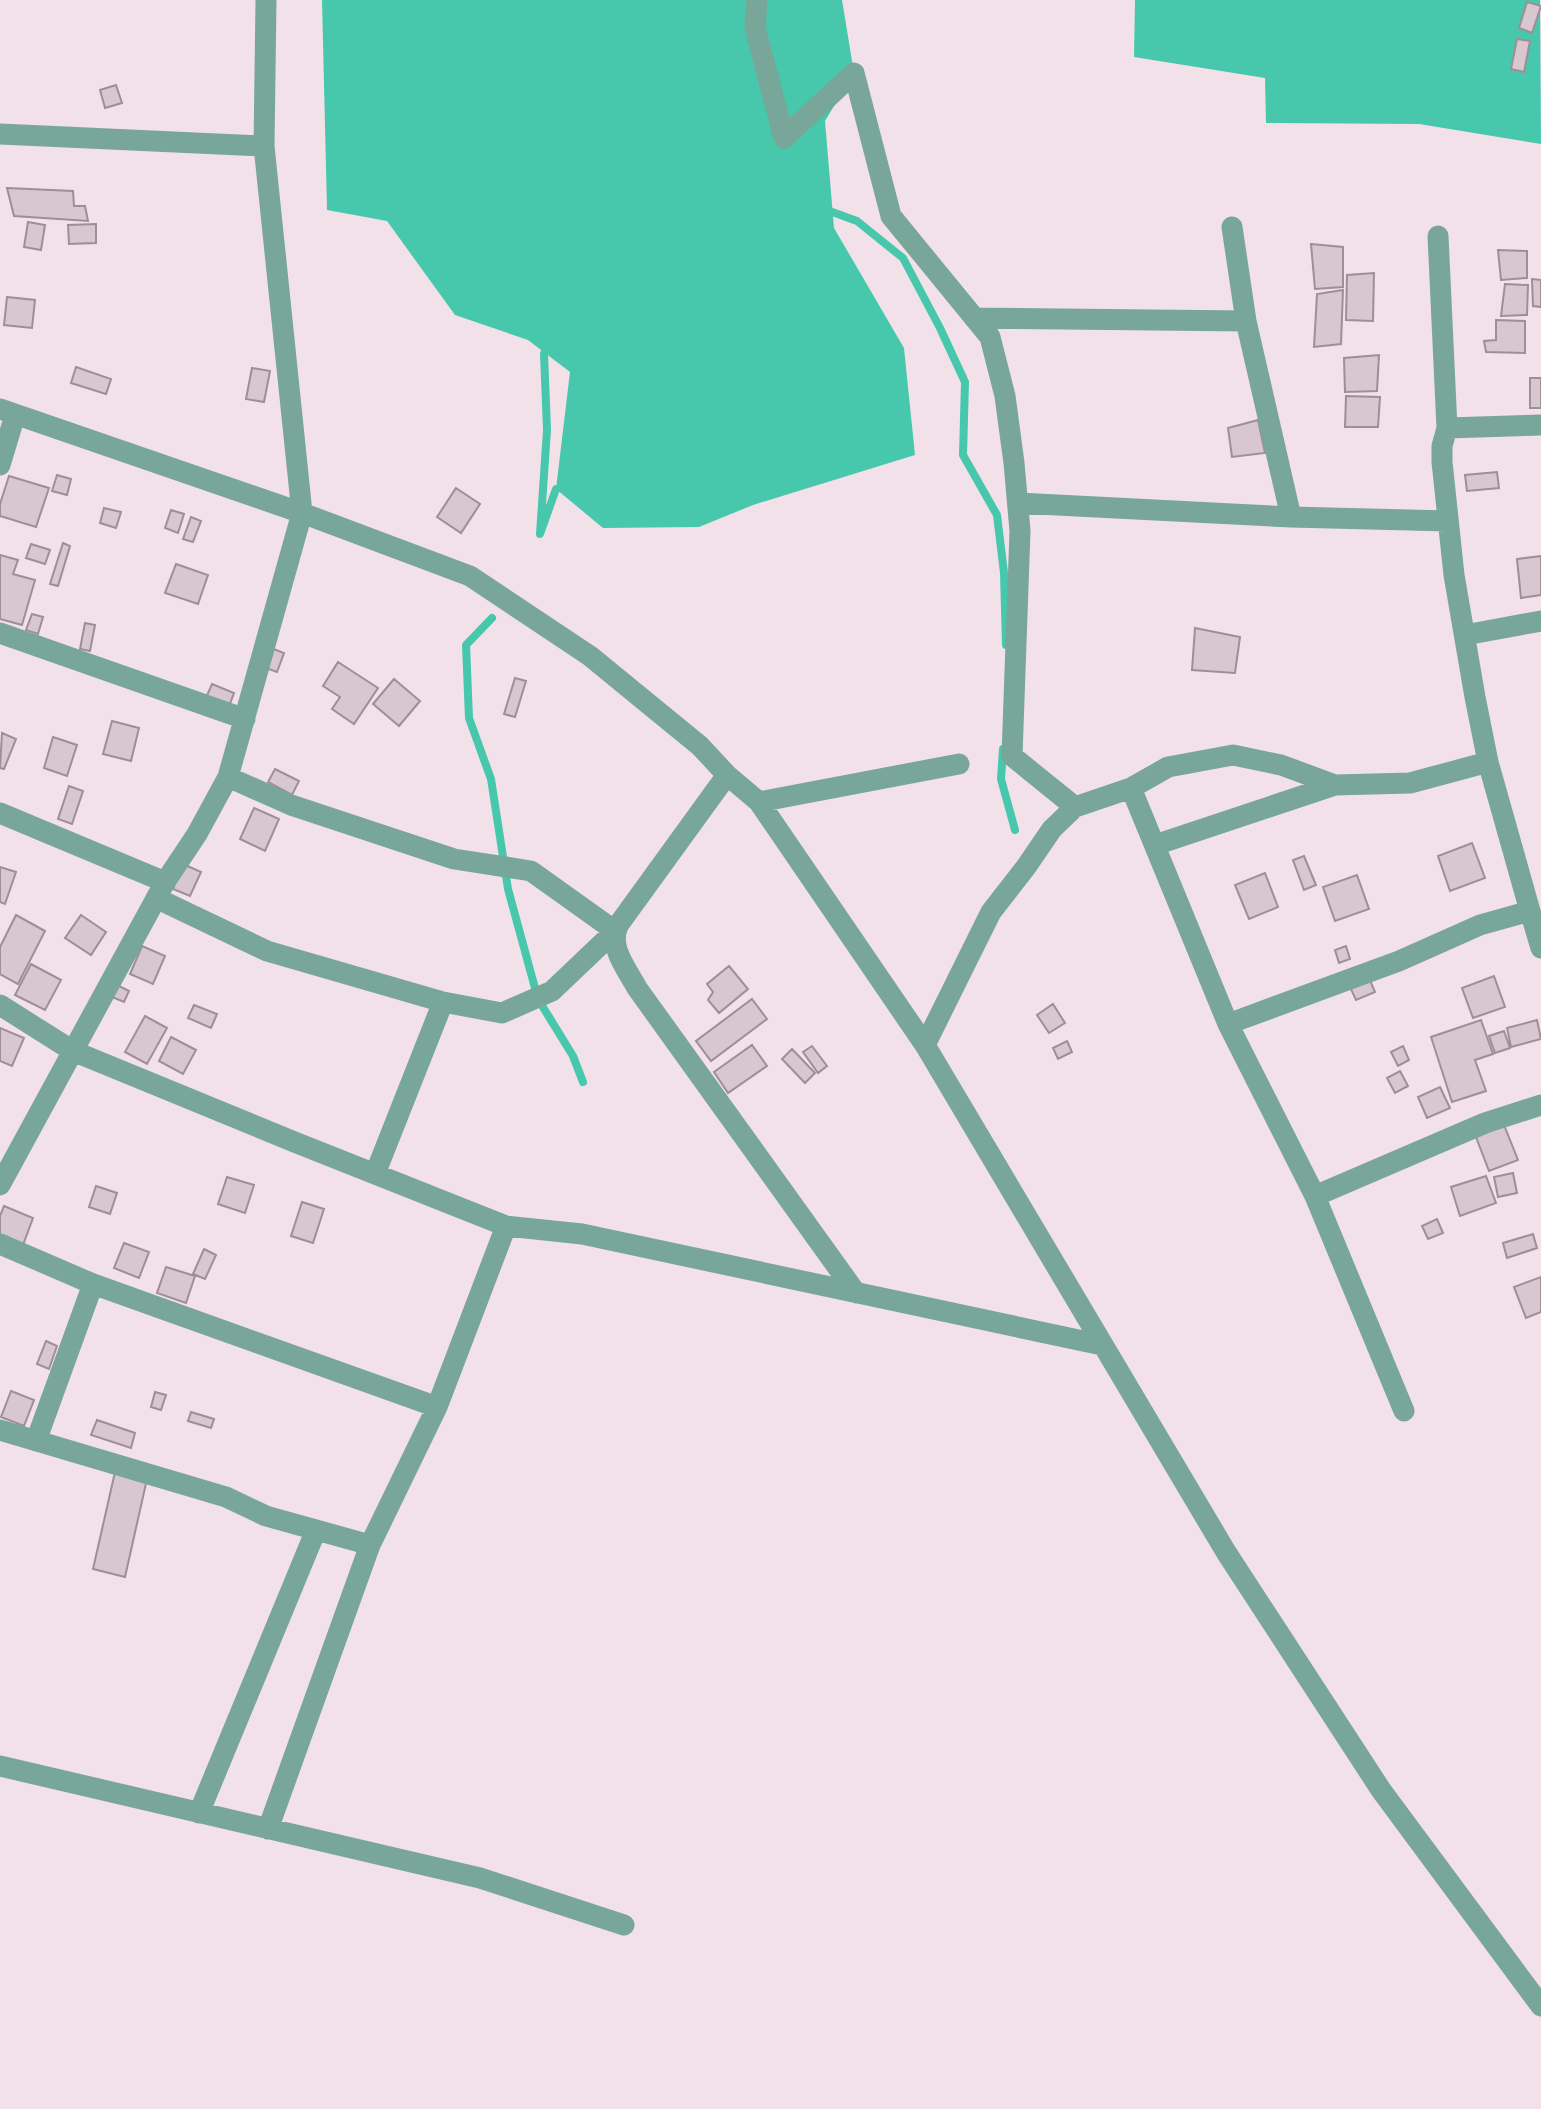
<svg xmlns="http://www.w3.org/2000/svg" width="1541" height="2109" viewBox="0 0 1541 2109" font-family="Raleway,sans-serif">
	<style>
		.water { fill: #47c8ac }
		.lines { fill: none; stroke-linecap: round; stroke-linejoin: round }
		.stream { stroke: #47c8ac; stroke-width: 8 }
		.building { fill: #d8c7ce; stroke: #9e8e95; stroke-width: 2 }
		.street { stroke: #78a699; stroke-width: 21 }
	</style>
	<rect width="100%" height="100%" fill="#f3e1e9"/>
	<path class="water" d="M322 0H842L854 73 825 121 834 228 904 348 915 455 753 505 699 527 603 528 556 489 570 372 528 340 455 315 387 221 327 210Z
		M1135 0H1540L1541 144 1419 124 1266 123 1265 78 1134 57Z"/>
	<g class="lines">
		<path class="stream" d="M824 209 857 221 903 258 940 328 965 382 963 455 997 515 1004 573 1006 645
			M547 345 544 354 547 430 540 534 556 489
			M492 618 466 645 469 718 491 779 508 889 538 999 573 1056 583 1082
			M1003 749 1001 779 1015 830"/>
	</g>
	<path class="building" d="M1527 2 1541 6 1532 33 1519 28Z
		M1517 39 1530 41 1524 72 1511 69Z
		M116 85 122 103 105 108 100 90Z
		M7 188 73 191 74 206H85L88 221 14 216Z
		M28 222 45 225 41 250 24 247Z
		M96 224V243L69 244 68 225Z
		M1311 244 1343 247V287L1315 289Z
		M1498 250 1527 251V278L1501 280Z
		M1374 273 1373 321 1346 320 1347 275Z
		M1532 279 1541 280V307L1533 306Z
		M1505 284 1528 285 1527 315 1501 316Z
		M1343 290 1341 344 1314 347 1317 294Z
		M7 297 35 300 32 328 4 325Z
		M1496 320 1525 321V353L1486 352 1484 341 1496 340Z
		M1379 355 1377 391 1345 392 1344 358Z
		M76 367 111 379 106 394 71 383Z
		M252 368 270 371 264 402 246 399Z
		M1530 378H1541V408H1530Z
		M1346 396 1380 397 1378 427H1345Z
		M1258 420 1265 453 1232 457 1228 428Z
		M1497 472 1499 488 1467 491 1465 475Z
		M57 475 71 479 67 495 52 491Z
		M9 476 49 488 36 527 0 516V504Z
		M456 488 480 504 461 533 437 517Z
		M104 508 121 512 116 528 100 523Z
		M171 510 184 514 178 533 165 528Z
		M191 517 201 521 193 542 183 539Z
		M63 543 70 546 58 586 50 584Z
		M31 544 50 550 45 564 26 558Z
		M0 555 18 560 13 574 35 580 22 625 0 619Z
		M1541 556V595L1521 598 1517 559Z
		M176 564 208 575 198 604 165 593Z
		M32 614 43 617 38 634 26 630Z
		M85 623 95 625 90 651 80 649Z
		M1195 628 1240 637 1235 673 1192 670Z
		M271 648 284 653 277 672 263 667Z
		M338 662 378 688 354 724 332 709 340 697 323 686Z
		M515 678 526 681 515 717 504 714Z
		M394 679 420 701 399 726 373 704Z
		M212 684 234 693 228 709 205 700Z
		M112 721 139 728 131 761 103 754Z
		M2 733 16 739 4 769 0 768Z
		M53 737 77 745 67 776 44 768Z
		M275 769 299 781 292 795 268 782Z
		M69 786 83 791 72 824 58 819Z
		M254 808 279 819 265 851 240 839Z
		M1472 843 1485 878 1450 891 1438 856Z
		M1304 856 1316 885 1304 890 1293 860Z
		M183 864 201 872 190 896 173 889Z
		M0 867 16 872 5 904 0 902Z
		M1265 873 1278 907 1249 919 1235 885Z
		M1357 875 1369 909 1335 921 1323 887Z
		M16 915 45 931 18 984 0 974V947Z
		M81 915 106 932 91 955 65 938Z
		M142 946 165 956 153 984 130 974Z
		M1346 946 1350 959 1339 963 1335 950Z
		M31 964 61 980 45 1010 15 995Z
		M729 966 748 989 719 1013 708 1000 713 992 707 984Z
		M1494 976 1505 1007 1473 1018 1462 988Z
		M1369 978 1375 992 1356 1000 1350 987Z
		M117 985 129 991 124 1002 112 997Z
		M752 999 767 1019 711 1061 696 1041Z
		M1053 1004 1065 1023 1049 1033 1037 1015Z
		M194 1005 217 1014 211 1028 188 1018Z
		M145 1016 167 1028 147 1064 125 1052Z
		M1481 1020 1493 1054 1475 1060 1486 1091 1452 1102 1431 1037Z
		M1537 1020 1541 1039 1511 1047 1507 1028Z
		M0 1028 24 1038 12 1066 0 1061Z
		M1504 1031 1510 1048 1495 1053 1489 1036Z
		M171 1037 196 1050 183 1074 159 1061Z
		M1067 1041 1072 1052 1058 1059 1053 1048Z
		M752 1045 767 1066 728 1093 714 1072Z
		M812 1046 827 1066 818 1073 803 1052Z
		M1403 1046 1409 1060 1398 1066 1391 1052Z
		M792 1049 815 1073 805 1083 782 1059Z
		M1400 1071 1408 1086 1395 1093 1387 1078Z
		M1440 1087 1450 1108 1427 1118 1418 1097Z
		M1504 1125 1518 1160 1489 1171 1476 1137Z
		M1513 1173 1517 1193 1498 1197 1494 1177Z
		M1486 1176 1496 1203 1460 1216 1451 1187Z
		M227 1177 254 1185 245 1213 218 1204Z
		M96 1186 117 1193 110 1214 89 1207Z
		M302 1202 324 1209 313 1243 291 1236Z
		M4 1206 33 1218 23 1245 0 1236V1216Z
		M1437 1219 1443 1233 1428 1239 1422 1226Z
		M1533 1234 1537 1248 1507 1258 1503 1243Z
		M124 1243 149 1252 139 1278 114 1268Z
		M204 1249 216 1255 205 1279 193 1274Z
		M166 1267 195 1276 186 1303 157 1293Z
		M1541 1277V1312L1526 1318 1514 1287Z
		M46 1341 57 1346 49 1369 37 1364Z
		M11 1391 34 1400 24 1426 1 1417Z
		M155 1392 166 1395 161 1410 151 1407Z
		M191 1412 214 1419 211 1428 188 1421Z
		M97 1420 135 1433 131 1448 91 1435Z
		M115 1472 147 1479 125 1577 93 1569Z"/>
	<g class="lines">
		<path class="street" d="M757 0 755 28 784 138 854 73 891 216 990 337 1005 396 1014 463 1020 531 1012 756 1075 807
			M0 134 264 146
			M1232 227 1246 321 1291 517
			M1438 236 1447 428 1442 446V462L1454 575 1475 697 1488 762 1530 911
			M974 318 1246 321
			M0 409 302 513 470 576 590 656 700 746 727 775 759 802 925 1045 1226 1552 1381 1790 1541 2006
			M1447 428 1541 425
			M0 465 15 415
			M1018 503 1291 517 1448 521
			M0 633 245 719
			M1465 635 1541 621
			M727 775 619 924C607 946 627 969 637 988L856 1293
			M1131 788 1228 1024 1315 1196 1404 1411
			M759 802 959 764
			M0 813 165 882
			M1155 845 1335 785
			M156 898 267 951 443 1002 502 1013 552 991 615 931 531 871 454 859 291 805 228 777
			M0 1005 73 1051 292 1141 506 1226 582 1234 1102 1345
			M1228 1024 1399 961 1480 925 1530 911 1541 948
			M925 1045 991 912 1026 867 1052 829 1075 807 1131 788 1168 767 1233 755 1281 765 1335 785 1410 783 1488 762
			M375 1174 443 1002
			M0 1185 165 882 197 834 228 777 302 513 264 146 266 0
			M1315 1196 1485 1123 1541 1105
			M0 1244 93 1284 437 1407
			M0 1430 226 1497 266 1516 370 1545 437 1407 506 1226
			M36 1441 93 1284
			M0 1766 480 1878 624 1925
			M199 1813 316 1530
			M268 1829 370 1545"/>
	</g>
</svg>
